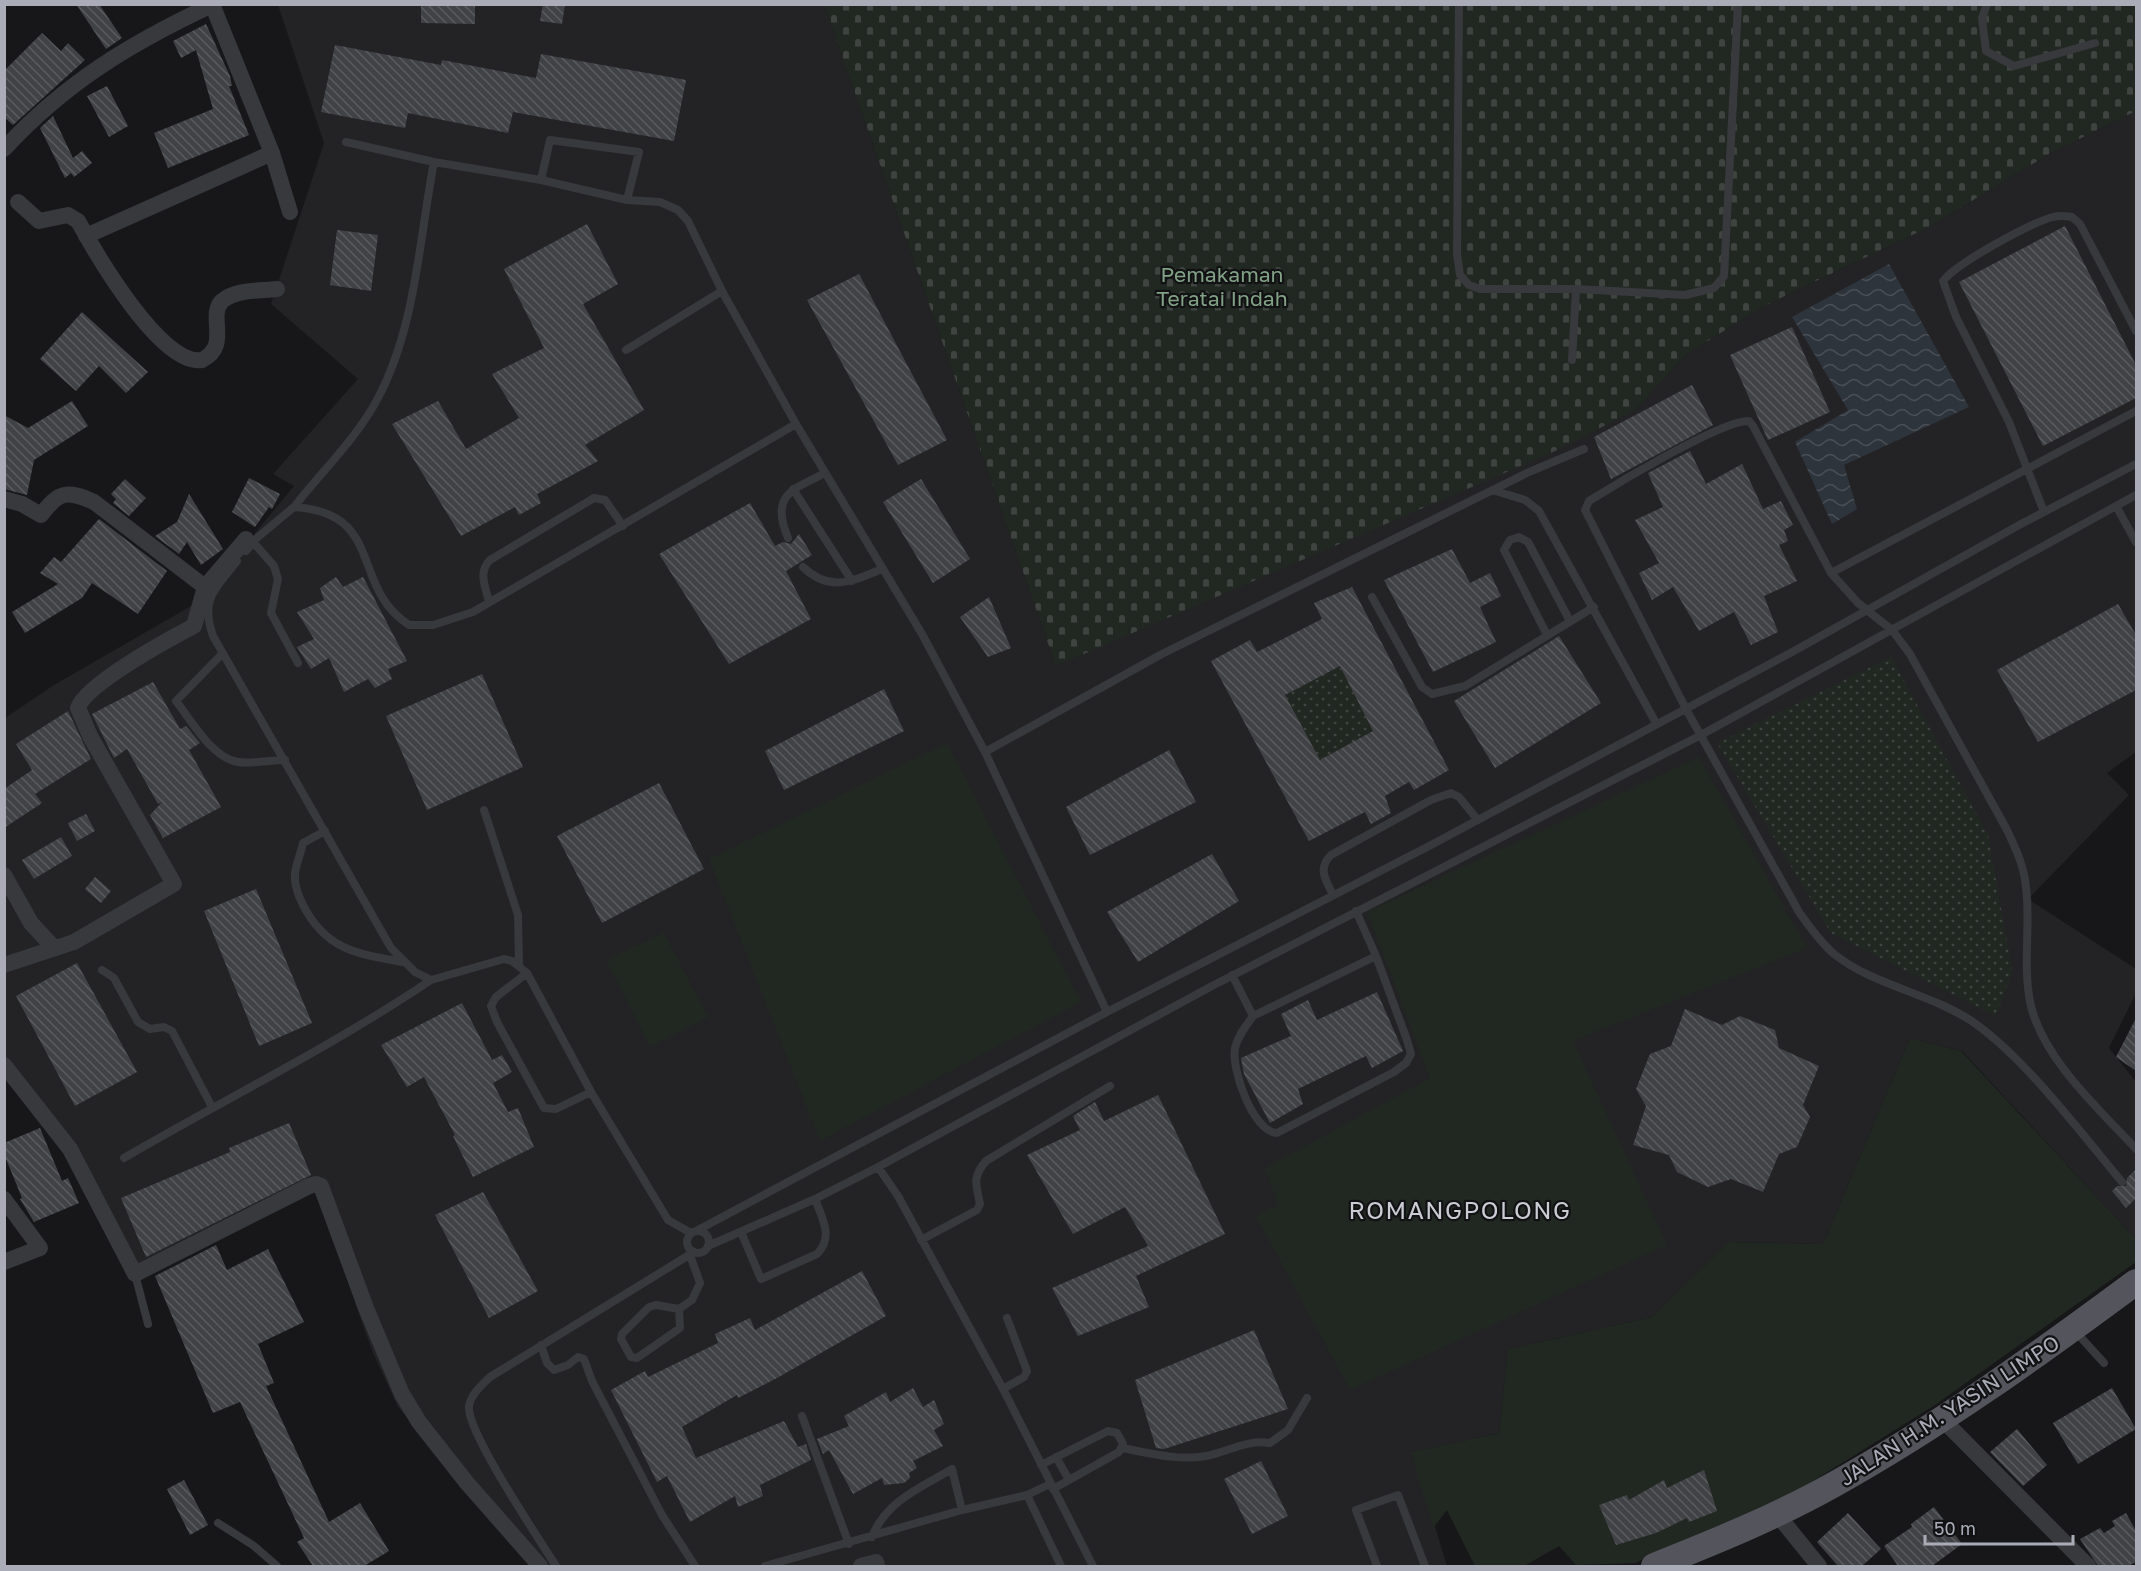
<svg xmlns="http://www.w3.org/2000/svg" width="2141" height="1571" viewBox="0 0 2141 1571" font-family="'Golos Text',sans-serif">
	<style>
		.built { fill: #232326 }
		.grass { fill: #212822 }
		.cemetery { fill: url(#cemetery-stones) }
		.park { fill: url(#park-dots) }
		.water { fill: url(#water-waves) }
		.building { fill: url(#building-back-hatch); fill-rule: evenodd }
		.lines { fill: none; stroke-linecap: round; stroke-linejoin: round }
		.lane { stroke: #38393d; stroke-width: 8 }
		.street { stroke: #38393d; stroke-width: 16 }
		.primary { stroke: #54555c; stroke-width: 26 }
		.labels { text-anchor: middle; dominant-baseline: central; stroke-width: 4.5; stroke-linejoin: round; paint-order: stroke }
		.park-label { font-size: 21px; fill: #82a286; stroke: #121214 }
		.street-label { font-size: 21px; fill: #aaadb8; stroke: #121214 }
		.quarter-label { font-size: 24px; letter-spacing: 1.5px; fill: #caccd4; stroke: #121214 }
	</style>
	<defs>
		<pattern id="cemetery-stones" width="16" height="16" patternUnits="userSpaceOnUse" patternTransform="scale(1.5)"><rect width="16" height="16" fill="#212822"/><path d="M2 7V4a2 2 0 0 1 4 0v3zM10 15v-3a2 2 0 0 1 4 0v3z" fill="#3f4440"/></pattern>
		<pattern id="park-dots" width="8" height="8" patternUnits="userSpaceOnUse" patternTransform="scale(1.5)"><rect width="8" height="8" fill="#212822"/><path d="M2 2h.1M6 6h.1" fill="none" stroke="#3f4440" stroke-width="1.8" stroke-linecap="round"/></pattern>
		<pattern id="water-waves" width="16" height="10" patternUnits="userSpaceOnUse" patternTransform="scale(1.5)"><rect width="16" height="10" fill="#2e343c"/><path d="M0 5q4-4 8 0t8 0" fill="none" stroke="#4a4f56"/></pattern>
		<pattern id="building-back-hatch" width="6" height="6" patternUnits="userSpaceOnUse" patternTransform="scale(1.5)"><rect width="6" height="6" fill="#414246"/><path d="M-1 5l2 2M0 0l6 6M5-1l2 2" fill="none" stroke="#5a5b5f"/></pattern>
	</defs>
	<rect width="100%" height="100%" fill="#171719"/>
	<path class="built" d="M278 5H824L1056 666 1635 410 1687 354 1762 307 1927 228 2051 153 2136 111V752L2107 773 2129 795 2028 899 2136 969V993L2109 1048 2136 1082V1239L1962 1051 1910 1038 1823 1244 1728 1242 1652 1317 1508 1349 1499 1433 1412 1452 1447 1566H535L398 1407 373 1353 355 1303 327 1186 135 1281 61 1149 5 1076V718L54 685 198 602 294 486 273 474 358 379 271 304 324 143Z"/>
	<path class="grass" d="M947 743 1081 1002 820 1141 709 859Z
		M1699 757 1807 948 1573 1041 1667 1245 1350 1390 1256 1216 1278 1205 1265 1168 1430 1078 1367 912Z
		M664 933 708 1017 650 1047 606 960Z
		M1910 1038 1961 1051 2136 1239V1262L1935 1405 1797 1491 1635 1563 1576 1565 1559 1546 1524 1566H1475L1447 1510 1433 1528 1411 1452 1499 1433 1508 1349 1652 1317 1728 1242 1823 1244Z"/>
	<path class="cemetery" d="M824 5H2136V111L2051 153 1927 228 1762 307 1687 354 1635 410 1553 452 1056 666Z"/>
	<path class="park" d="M1891 657 1988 835 2012 971 1996 1016 1831 933 1717 743Z
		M1340 666 1378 741 1325 772 1285 695Z"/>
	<path class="water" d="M1889 264 1969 407 1844 465 1857 509 1832 524 1795 442 1848 410 1792 317Z"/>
	<path class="building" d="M76 4H99L122 38 106 49Z
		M421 4H475V24L421 23Z
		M543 4H565L562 24 540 21Z
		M206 24 230 76 232 86H229L249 135 168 168 154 133 213 109 196 50 181 58 173 41Z
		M42 33 61 51 68 43 85 60 13 125 4 117V71Z
		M335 45 441 65 442 60 536 78 541 54 686 80 674 141 513 112 508 133 408 113 405 128 321 112Z
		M107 86 128 126 109 137 87 96Z
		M53 116 73 158 82 151 92 163 74 177 71 173 65 178 40 128Z
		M587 224 618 284 583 304 644 410 585 445 598 461 537 494 541 503 519 515 515 507 461 536 392 424 438 401 466 449 519 418 492 374 544 348 504 269Z
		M2065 226 2136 365V398L2043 446 1959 282Z
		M337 230 378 235 371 291 330 285Z
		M859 274 947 440 898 465 807 300Z
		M82 312 148 372 126 393 99 366 76 391 40 359Z
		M1792 327 1830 412 1768 440 1730 355Z
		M1692 385 1713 425 1611 479 1594 437Z
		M72 401 88 426 34 460 27 495 4 489V415L28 428Z
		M1690 451 1706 484 1742 464 1763 509 1781 501 1793 525 1784 530 1788 541 1779 545 1797 581 1764 596 1778 632 1751 645 1734 612 1699 631 1673 587 1652 600 1639 573 1659 563 1635 520 1663 507 1648 473Z
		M249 478 280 494 272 509 269 507 255 527 232 512Z
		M125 479 146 498 129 516 113 503 116 499 111 494Z
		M921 479 970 559 933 583 883 502Z
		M189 494 223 549 201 565 187 542 179 554 155 536 177 522Z
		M750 503 775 546 783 542 791 544 799 534 812 555 786 571 811 619 729 664 659 554Z
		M99 519 167 571 138 614 92 583 82 598 25 633 12 612 58 584 40 573 54 557 61 562Z
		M1452 549 1470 583 1490 573 1501 596 1480 607 1496 642 1433 672 1384 580Z
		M336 577 343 587 363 577 407 661 388 669 392 679 375 688 368 679 344 692 329 658 311 669 297 647 314 639 297 612 324 600 320 588Z
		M1352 587 1449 770 1414 790 1409 782 1385 796 1391 813 1371 824 1365 812 1309 841 1211 661 1250 640 1257 652 1322 619 1314 603ZM1340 666 1373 731 1320 760 1285 695Z
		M989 597 1011 648 988 657 960 617Z
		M2118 604 2136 635V690L2038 742 1997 670Z
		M1559 636 1601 703 1495 768 1454 701Z
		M482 674 523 767 427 810 386 716Z
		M153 682 180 729 186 726 200 743 189 750 221 807 163 838 150 815 162 802 158 804 127 749 114 758 92 714Z
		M884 689 904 731 784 790 765 751Z
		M68 711 91 759 35 794 42 803 4 828V789L32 770 16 744Z
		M1169 750 1196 802 1090 855 1066 807Z
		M659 783 704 869 602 923 557 836Z
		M86 814 95 831 77 841 68 823Z
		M61 837 72 856 34 879 22 860Z
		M1212 854 1239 901 1138 962 1107 912Z
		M95 877 111 891 101 903 85 889Z
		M256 889 312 1023 259 1046 204 911Z
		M77 963 137 1072 75 1106 16 996Z
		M1377 992 1403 1051 1372 1068 1366 1056 1298 1089 1303 1104 1270 1123 1244 1074 1241 1058 1291 1036 1281 1014 1308 1000 1317 1020Z
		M462 1003 492 1060 502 1055 512 1072 493 1083 508 1112 518 1108 534 1147 473 1177 453 1136 455 1135 424 1077 407 1087 381 1045Z
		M1685 1009 1722 1025 1740 1016 1775 1030 1779 1048 1819 1066 1803 1105 1810 1117 1797 1147 1779 1154 1763 1192 1731 1179 1708 1187 1677 1172 1669 1155 1633 1145 1646 1106 1636 1089 1650 1054 1671 1046Z
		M2136 1018V1071L2116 1057Z
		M1158 1095 1225 1234 1136 1276 1149 1307 1078 1336 1052 1288 1148 1246 1125 1207 1073 1234 1027 1155 1080 1130 1073 1116 1095 1102 1104 1121Z
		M289 1123 311 1175 146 1257 121 1198 230 1152 229 1148Z
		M40 1128 62 1181 68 1178 79 1203 34 1222 20 1199 22 1198 4 1154V1143Z
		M2136 1169V1198L2126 1208 2112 1191 2117 1186H2126L2127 1178Z
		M483 1192 538 1291 489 1318 435 1215Z
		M216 1245 227 1270 268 1249 304 1322 258 1344 274 1383 266 1386 329 1522 360 1503 389 1551 364 1566H313L297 1542 304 1538 240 1402 213 1413 155 1276Z
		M862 1271 886 1316 777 1378 738 1398 737 1395 682 1427 696 1458 784 1421 798 1447 806 1444 811 1460 760 1485 763 1496 738 1507 735 1496 690 1522 667 1476 657 1482 611 1390 645 1371 648 1377 718 1343 715 1334 750 1318 755 1330Z
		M1254 1330 1288 1409 1164 1449 1156 1448 1135 1380Z
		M913 1388 923 1407 934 1400 944 1424 934 1430 943 1446 913 1461 917 1468 909 1473 910 1478 904 1483 884 1485 882 1478 853 1494 829 1450 823 1454 817 1439 849 1426 844 1416 886 1392 890 1402Z
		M2112 1388 2136 1429 2078 1464 2053 1423Z
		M2017 1429 2047 1465 2023 1486 1990 1452Z
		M1261 1461 1288 1516 1252 1534 1224 1479Z
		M1704 1470 1717 1511 1689 1522 1687 1518 1656 1533 1616 1545 1599 1505 1627 1495 1629 1500 1664 1480 1667 1488Z
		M184 1480 208 1525 190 1535 167 1489Z
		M1934 1507 1962 1544 1932 1566H1898L1884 1546 1912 1527 1911 1524Z
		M1848 1513 1881 1549 1862 1566H1838L1817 1542Z
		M2126 1513 2136 1531V1562L2128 1566H2098L2080 1539 2100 1528 2104 1533 2115 1526 2112 1521Z"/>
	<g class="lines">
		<path class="lane" d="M1459 4 1457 254 1460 275 1469 285 1480 289H1576L1685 295 1714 288 1724 276 1738 4
			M1987 4 1982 18 1986 51 2014 66 2095 43
			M346 142 434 162
			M541 180 550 140 639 152 627 200
			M626 350 722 291
			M1572 360 1576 289
			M793 489 852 581
			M1492 490 1525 500 1539 511 1656 723
			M2116 506 2136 542
			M294 507C322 471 357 438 378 398 416 326 419 240 434 162L541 180 627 200 660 202 678 210 688 221 722 291 796 424 922 634 985 752 1107 1012
			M2044 512 2009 422 1956 317 1943 281C1957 263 2030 223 2053 217 2060 215 2066 216 2072 217L2080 224 2136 331
			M788 538C770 496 791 490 825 473
			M253 542 274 566 278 579 271 613 298 663
			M246 551 258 537 294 507C386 513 349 586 409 625H433L473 612 796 424
			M237 561C215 590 200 599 213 636L391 948 415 972 431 980 504 959 512 961 527 973 591 1092 668 1220 691 1233
			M803 567C830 593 852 581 882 569
			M1831 573 2136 411
			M1372 597 1422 687 1432 694 1465 686 1594 607
			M489 601C485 586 478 572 490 560L594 498 605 500 623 526
			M1547 635 1504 550 1510 540 1519 537 1528 542 1570 621
			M222 654 176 701C191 720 212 758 238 762 253 764 270 760 285 760
			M985 752 1162 654 1529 472 1584 449
			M484 810 518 915 519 965
			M325 831 303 843C301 853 296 864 295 874 294 884 299 897 303 905 326 950 357 954 403 962
			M1333 895C1326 880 1317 869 1331 855L1431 800 1451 793 1459 797 1477 819
			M102 970 114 978 138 1022 150 1029 164 1027 172 1031 212 1107
			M527 973 496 997 491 1006 497 1022 544 1108 556 1109 591 1092
			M1232 975 1253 1016 1376 956 1356 911
			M1253 1016C1246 1026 1238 1035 1235 1048 1231 1069 1253 1132 1277 1133L1394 1072 1406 1063 1411 1054 1407 1040 1376 956
			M124 1158C227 1098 333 1046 431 980
			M878 1167 898 1196 1003 1389 1093 1566
			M2122 1182C2080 1132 2025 1058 1973 1022 1930 993 1874 986 1834 954 1820 942 1809 926 1799 912L1686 709 1585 510 1589 501C1616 484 1722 420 1749 421L1753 426 1831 573 1858 603 1892 630 1910 654 2007 830C2016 849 2024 866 2026 887 2031 926 2022 967 2031 1006 2044 1060 2100 1110 2136 1149
			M696 1231 1107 1012 1431 845 1794 651 2021 524 2136 464
			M687 1242a11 11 0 1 1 22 0a11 11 0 1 1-22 0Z
			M741 1232 761 1279 817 1254C834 1237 822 1218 815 1199
			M921 1240 977 1210 980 1204C976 1185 972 1177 986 1161L1110 1086
			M708 1246 815 1199 878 1167 1212 986 1701 735 2136 495
			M135 1274 148 1324
			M656 1305 679 1309 680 1328 637 1358 631 1357 621 1339 622 1334 649 1307Z
			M679 1309 692 1300 700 1283 690 1255
			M2075 1331 2104 1363
			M541 1345 547 1363 554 1370 568 1365 578 1357 584 1359 592 1381 662 1515 695 1566
			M1003 1389 1024 1377 1027 1371 1007 1318
			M802 1416 849 1544
			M1122 1448C1149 1453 1178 1461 1206 1456 1228 1452 1247 1439 1270 1443L1288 1430 1307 1398
			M1056 1457 1068 1478
			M1041 1465 1108 1431 1117 1433 1123 1444 1119 1452 1053 1489
			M1027 1495 1061 1566
			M218 1523 254 1546 277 1566
			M872 1537C886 1501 920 1488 952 1469L962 1510
			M556 1566C539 1539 467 1432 469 1407 470 1395 482 1385 490 1377L694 1252
			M765 1566 962 1510 1027 1495 1050 1484
			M1377 1566 1356 1510 1398 1495 1425 1566"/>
		<path class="street" d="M212 4 272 153 290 212
			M4 149C66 82 131 43 212 5
			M18 202 39 221 68 215 78 221C95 252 161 367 202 360 231 346 207 316 222 301 236 289 261 291 277 289
			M86 236 272 153
			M4 499 22 504 41 515C59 491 67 490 94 502L205 587
			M4 875 31 923 54 948
			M4 965 74 942 174 884 90 736 78 708C86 684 169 639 194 626L205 587 246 539
			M4 1065 70 1149 135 1274 309 1186 316 1184 321 1186 366 1308 402 1394 419 1422 467 1483 540 1566
			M4 1199 40 1248 4 1262
			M1942 1419 2088 1566
			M1776 1513 1819 1566
			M861 1566 876 1562 877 1566"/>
		<path class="primary" d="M1654 1566C1714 1542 1776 1517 1833 1485 1939 1426 2039 1354 2136 1282"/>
	</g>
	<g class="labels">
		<g class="park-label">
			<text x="1222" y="274">Pemakaman<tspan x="1222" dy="24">Teratai Indah</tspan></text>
		</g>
		<g class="street-label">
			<text transform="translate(1949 1410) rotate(-33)">JALAN H.M. YASIN LIMPO</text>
		</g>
		<g class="quarter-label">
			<text x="1460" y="1209">ROMANGPOLONG</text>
		</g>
	</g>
	<rect width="2141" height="1571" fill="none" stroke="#aaadb8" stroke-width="12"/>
	<path d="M1925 1535v9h148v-9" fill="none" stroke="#aaadb8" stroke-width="3"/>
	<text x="1934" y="1535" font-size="18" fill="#aaadb8" stroke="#121214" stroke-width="4.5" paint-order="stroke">50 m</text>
</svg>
